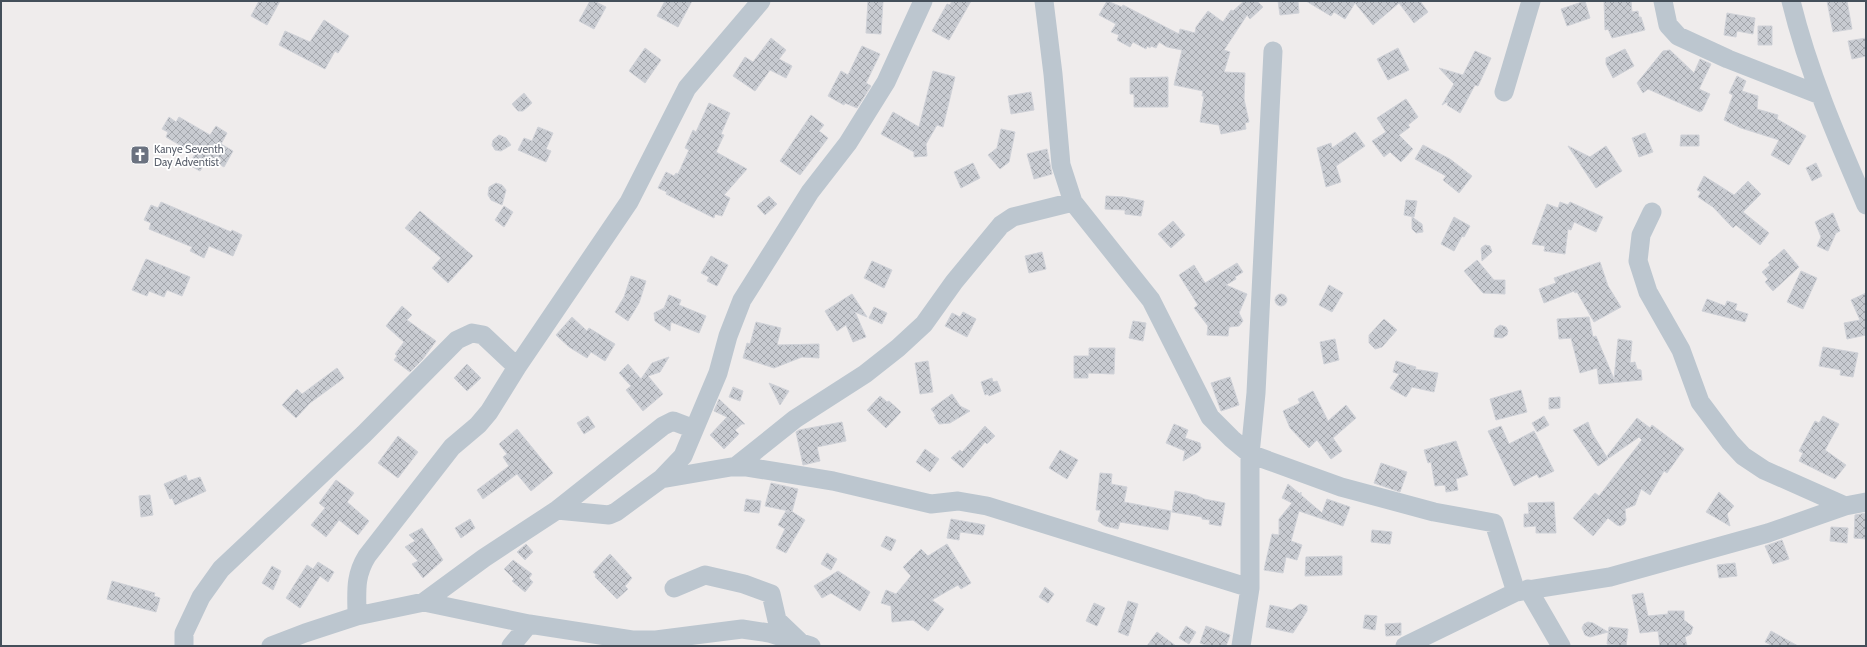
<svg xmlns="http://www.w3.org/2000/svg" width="1867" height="647" viewBox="0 0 1867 647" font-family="Cabin,sans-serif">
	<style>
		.building { fill: url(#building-cross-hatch); stroke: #d0d2d8 }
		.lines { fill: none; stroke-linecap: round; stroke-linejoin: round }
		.minor { stroke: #bcc6cf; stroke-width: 19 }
		.labels { text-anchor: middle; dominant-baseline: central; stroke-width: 3.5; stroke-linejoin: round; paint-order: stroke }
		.worship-label { font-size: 11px; fill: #5b616d; stroke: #fff; text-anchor: start }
	</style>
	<defs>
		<pattern id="building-cross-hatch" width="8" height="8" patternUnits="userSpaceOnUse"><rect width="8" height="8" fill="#c8cbd1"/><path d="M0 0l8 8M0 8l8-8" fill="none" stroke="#a4a7ad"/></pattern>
	</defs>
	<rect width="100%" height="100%" fill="#efecec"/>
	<path class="building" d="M259 1H280L267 25 251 16Z
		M590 1H594L606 7 594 29 579 21Z
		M665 1H692L678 27 657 16Z
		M868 1H883L881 34 866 33Z
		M952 1H971L949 40 932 31 947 4 950 5Z
		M1107 1 1122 7 1123 5 1179 34 1180 29 1195 33 1196 27 1208 11 1223 22 1231 10 1233 11 1244 1H1257L1263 7 1250 19 1247 15 1224 50 1230 52 1224 72 1245 73 1244 99 1249 122 1245 123 1246 129 1221 134 1219 125 1200 122 1204 96H1202L1203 91 1174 85 1182 50 1167 47 1159 42 1156 48 1151 46 1150 48 1147 46 1146 49 1133 42 1130 47 1117 40 1119 35 1111 32 1116 24 1099 15Z
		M1278 1H1298L1299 13 1280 15Z
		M1306 1H1420L1428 12 1414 23 1399 3 1373 25 1355 3 1345 19 1334 12 1331 16Z
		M1585 1 1590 18 1567 26 1561 9Z
		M1604 1H1631L1632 12 1638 11 1639 17H1641L1645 30 1612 38 1608 29 1605 30Z
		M1827 1H1847L1852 29 1833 32Z
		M1727 13 1755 18 1753 34 1737 31 1736 37 1724 35Z
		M324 20 349 36 338 53 335 51 325 69 279 45 285 31 310 42Z
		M1758 26H1772V45H1758Z
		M771 38 786 50 779 59 792 66 786 78 770 70 755 91 733 76 745 57 753 62Z
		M1866 38V56L1852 59 1848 41Z
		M862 46 880 54 866 83 871 86 857 108 845 103 844 105 828 96 841 71 848 75Z
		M645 48 661 60 645 83 629 71Z
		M1398 48 1409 70 1388 80 1377 59Z
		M1625 49 1634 66 1613 78 1606 64V58Z
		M1670 50 1694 73 1700 59 1711 64 1699 89 1710 94 1702 111H1700V112L1648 89 1643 93 1637 83 1663 51Z
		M1475 51 1491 58 1478 86 1475 85 1460 113 1447 105 1448 103 1447 102 1442 105 1454 84 1439 68 1463 75Z
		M933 71 955 77 943 127 937 125 926 144 927 156 914 157V152L881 134 893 112 919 127Z
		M1737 76 1746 81 1742 91 1758 96 1757 109 1778 115 1777 119 1806 136 1789 165 1771 155 1779 140 1741 128 1724 120 1733 95 1729 93Z
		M1168 77V107H1134V94H1130V78Z
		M1031 92 1034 110 1011 114 1008 96Z
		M524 93 532 103 523 111H518L512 104Z
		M1406 99 1418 117 1408 125 1410 127 1399 135 1413 149 1401 162 1390 152 1384 157 1372 141 1386 132 1377 118Z
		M709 103 730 113 721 134 724 135 716 152 747 169 724 195 730 198 722 216 715 214 714 218 666 194 667 192 658 188 666 172 674 176 676 173 678 174 689 150 685 148 693 130 696 132Z
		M811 115 824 125 819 131 828 138 800 175 780 161Z
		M169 117 176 122 179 117 210 135 216 126 227 133 221 144 233 151 224 167 214 161 211 167 205 163 200 171 189 165 195 154 166 137 168 132 162 129Z
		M538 127 553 133 546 149 551 151 546 162 518 150 524 138 532 141Z
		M1001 129 1015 132 1009 162 1000 169 988 155 997 148Z
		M1355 132 1365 146 1336 166 1341 182 1326 187 1317 148 1331 143 1332 148Z
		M1645 133 1653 152 1639 157 1632 138Z
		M499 135 506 138 511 145 501 151 495 150 492 145 493 140Z
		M1681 135H1699V146H1680Z
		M1423 145 1450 159 1472 176 1459 193 1443 180 1446 176 1415 159Z
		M1568 146 1590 157 1606 146 1622 171 1596 188Z
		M1047 149 1052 174 1034 179 1027 154Z
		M973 163 980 178 961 188 954 172Z
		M1816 163 1822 176 1812 181 1806 168Z
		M1704 176 1734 195 1748 181 1761 194 1743 212 1769 233 1760 245 1736 225 1733 228 1713 207 1698 197 1701 192 1697 190Z
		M496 183 502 185 506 190 502 205 491 200 488 195 489 187Z
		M769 196 777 204 765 215 757 206Z
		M1106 196 1124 197 1144 201 1141 216 1125 214V210L1105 209Z
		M1406 200 1417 201 1414 217 1404 215Z
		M161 202 231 232 232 230 242 235 233 256 209 246 204 258 190 251 192 247 149 229 151 223 144 220 151 205 158 208Z
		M1560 202 1568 205 1570 202 1603 217 1596 232 1574 222 1571 230 1568 229 1565 254 1544 251 1545 246 1532 244 1547 204 1558 208Z
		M504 206 513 212 504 227 495 220Z
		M420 211 473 256 448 283 432 268 441 258 405 228Z
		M1833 213 1840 231 1836 233 1828 251 1817 246 1821 237 1815 222Z
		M1412 217 1422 224 1423 232 1416 233 1412 229Z
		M1454 217 1470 226 1464 237 1462 236 1454 251 1441 244Z
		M1173 221 1185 235 1171 248 1158 234Z
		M1485 245 1490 246 1492 252 1482 261 1481 248Z
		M1784 249 1799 267 1773 291 1765 282 1768 279 1762 272 1770 265 1768 263Z
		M1042 252 1046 269 1029 273 1025 256Z
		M711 256 728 265 717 286 707 281 709 277 701 273Z
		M146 259 190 277 182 296 167 290 164 297 149 291 147 296 132 290Z
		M1477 260 1494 280H1505V294L1483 293 1464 271Z
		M872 261 892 270 884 288 864 278Z
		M1600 262 1608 286 1621 307 1594 322 1577 292 1575 293 1574 291 1544 303 1539 289 1556 283 1554 278Z
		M1237 263 1243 272 1235 277 1236 279 1226 285 1247 294 1239 313 1243 321 1239 326 1229 327 1228 336 1207 335 1208 326 1194 308 1198 305 1179 275 1194 265 1205 283Z
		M1801 271 1817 278 1803 309 1787 302Z
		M631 276 646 281 639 303 628 321 615 312 624 297Z
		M1329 285 1343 293 1332 312 1319 305Z
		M1866 293V335L1847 339 1844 323 1860 320 1851 300Z
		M1275 300a6 6 0 1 1 12 0a6 6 0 1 1-12 0Z
		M852 294 867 317 855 312 866 337 853 342 846 325 837 331 825 311Z
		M669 295 681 300 679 305 706 316 699 333 671 322 670 331 655 321 654 313 664 308Z
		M1707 299 1725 306 1727 301 1737 304 1735 310 1748 314 1745 322 1702 311Z
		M402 306 412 315 407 320 436 341 422 360 410 372 394 360 397 356 395 354 404 342 386 326Z
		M874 307 887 313 882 324 869 318Z
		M963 312 976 319 967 337 945 326 952 313 960 317Z
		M572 317 587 331 589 328 615 344 605 361 591 352 587 358 569 347 556 335Z
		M1589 317 1593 337 1596 336 1614 379 1618 339 1632 341 1630 363 1635 362 1637 369 1641 370 1642 380 1599 384 1597 368 1580 373 1571 338 1559 339 1557 319Z
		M1384 319 1397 330 1382 347 1375 349 1369 343V335Z
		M1133 321 1146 323 1143 341 1129 338Z
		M756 322 781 328 777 345 819 344V358L802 357 774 368 743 358 747 343 750 344Z
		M1500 325 1506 327 1508 331 1507 335 1502 338 1494 337 1495 329Z
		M1335 339 1339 360 1324 364 1320 342Z
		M1823 347 1858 353 1853 377 1840 375 1841 370 1819 366Z
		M1089 348H1115L1114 374 1088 373V378H1074V356H1089Z
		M669 357 660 372 648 376 663 394 643 411 626 390 631 386 619 373 628 364 641 379 652 363Z
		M928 361 933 392 920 394 915 363Z
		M1396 361 1416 367 1415 369 1438 373 1434 392 1412 387 1406 397 1390 388 1399 374 1393 372Z
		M467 364 481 378 467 391 454 378Z
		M337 368 344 378 310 403 296 418 282 405 297 389 302 394Z
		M1230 377 1239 405 1221 411 1211 383Z
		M992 378 993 382 997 381 1001 391 989 396 988 394 985 395 981 382Z
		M769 383 789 391 780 405Z
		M733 387 743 391 740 401 729 397Z
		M1521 390 1527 412 1496 420 1490 399Z
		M1313 391 1328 421 1346 405 1356 418 1333 438 1342 451 1331 459 1317 440 1309 448 1290 428 1283 411 1300 403 1298 399Z
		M952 394 960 406 970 411 950 423 939 424 934 417 936 416 931 409Z
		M880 396 887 402 889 401 901 412 886 428 867 410Z
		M1560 397V408L1549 409V398Z
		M719 399 745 424H742L735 430 739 434 724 449 710 435 727 417 714 411Z
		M588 416 595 427 584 434 577 423Z
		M1544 416 1549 425 1537 432 1532 423Z
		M1823 416 1839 424 1825 450 1846 465 1835 479 1799 461 1803 453 1799 451 1815 421 1819 423Z
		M1637 418 1650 428 1652 425 1684 449 1667 473 1664 471 1650 495 1641 489 1635 505 1625 509 1626 520 1624 524 1620 526 1617 525 1608 518 1593 536 1573 518 1595 493 1599 496 1642 440 1639 437 1609 458 1607 456Z
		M842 422 846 441 817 447 820 461 803 465 796 432 799 430Z
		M1588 422 1592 433 1608 459 1598 466 1573 430Z
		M1174 424 1188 430 1185 438 1200 443 1201 448 1198 452 1183 461 1185 451 1166 443Z
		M985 426 995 436 987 444 985 442 963 468 951 458 960 450 962 452Z
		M1501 426 1509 444 1534 431 1554 471 1539 478 1537 474 1514 486 1488 431Z
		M517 429 553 473 531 491 517 474 483 499 477 490 509 466 503 457 507 454 499 444Z
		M398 436 418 452 398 478 378 463Z
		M1456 441 1468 475 1456 479 1458 490 1446 492 1445 485 1435 486 1431 462 1428 463 1424 450Z
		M925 449 939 459 930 472 916 462Z
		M1060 450 1078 460 1067 479 1049 468Z
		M1381 463 1407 472 1400 492 1374 483Z
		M1100 473 1112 474 1111 484 1127 487 1124 502 1171 511 1168 530 1120 522 1118 529 1105 526 1098 521 1101 510H1096Z
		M186 475 188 481 200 477 206 491 175 505 172 498 170 499 164 484Z
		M336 480 354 493 347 502 369 521 358 535 339 520 326 537 311 525 325 508 319 503Z
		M771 483 798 489 792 512 791 511 805 520 786 553 776 548 785 529 778 525 786 511H789L765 506Z
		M1288 484 1300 494 1301 492V495L1322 513 1327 499 1350 507 1343 526 1299 511 1291 541 1302 545 1297 560 1286 557 1283 573 1264 570 1272 534 1279 535V519L1292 503 1282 498Z
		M1175 491 1196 495 1204 499 1225 503 1221 526 1209 524 1210 520 1202 519V517L1172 512Z
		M1719 492 1734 506 1727 514 1730 526 1706 512Z
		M150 495 153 515 141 517 139 496Z
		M746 499 761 501 759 513 744 511Z
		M1554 502 1556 533H1536V526L1524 527V514H1529L1528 503Z
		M1866 513V539L1854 538 1855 515Z
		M470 519 475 528 461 538 455 528Z
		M951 519 985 525 983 535 960 532 959 540 947 538Z
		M1831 527 1848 528 1847 543 1830 541Z
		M422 528 443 560 423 578 412 564 418 561 405 547 415 541 409 535Z
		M1372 530 1392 532 1390 544 1371 542Z
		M886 536 896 540 891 551 881 546Z
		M1782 540 1789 559 1773 564 1765 546Z
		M526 544 533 552 525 560 517 552Z
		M947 544 971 583 961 589 958 585 932 600 944 609 928 631 913 620 892 622 891 606 881 603 886 590 896 594 911 576 903 567 921 549 928 556Z
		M827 553 837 559 831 570 821 564Z
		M610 554 632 578 625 586 628 589 617 599 595 577 596 575 593 572Z
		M1342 556V575L1305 576 1306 557Z
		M513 560 532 574 529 578 533 582 525 592 512 581 514 579 504 569Z
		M318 562 334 572 328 582 320 576 300 608 286 598 307 565 313 569Z
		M1735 563 1737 576 1719 578 1717 565Z
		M272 566 281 571 273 590 262 583Z
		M838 571 870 592 860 611 831 593 822 598 814 586Z
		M112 581 155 593 154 596 160 598 156 612 107 599Z
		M1045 587 1054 594 1048 603 1039 597Z
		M1643 593 1648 616 1668 614V611H1684V620L1693 627 1691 634 1685 637 1687 646H1660L1658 631 1640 633 1632 595Z
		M1128 601 1138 604 1128 636 1118 632Z
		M1094 603 1105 608 1097 626 1086 621Z
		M1300 604 1307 606V611L1293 633 1266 627 1270 605 1292 610Z
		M1365 615 1377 616 1375 630 1363 628Z
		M1588 622 1593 623 1608 632 1590 637 1585 635 1582 628 1584 624Z
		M1401 623V635L1386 636 1385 624Z
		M1186 626 1196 632 1189 644 1179 638Z
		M1206 626 1230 635 1226 646H1209L1200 643Z
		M1609 627 1628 629 1626 646 1607 644Z
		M1771 631 1798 646H1773L1765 642Z
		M1157 632 1176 646H1147Z"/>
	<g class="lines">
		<path class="minor" d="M1044 1 1053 74 1061 165 1073 202 1151 300 1210 417 1232 439 1250 454V588L1241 646
			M1663 1 1668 25 1678 36 1728 59 1820 95
			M1791 1C1808 71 1837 138 1866 205
			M1273 51 1256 393 1250 454 1341 487 1434 512 1494 523 1516 592
			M1504 92 1531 1
			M1652 212 1641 235 1638 261 1648 292 1681 350 1700 402 1730 442 1743 456 1764 470 1845 506
			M735 467 795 419 865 374 898 348 924 324 954 282 1001 225 1013 217 1073 202
			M661 479 731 467H747L833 481 931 504 958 501 987 506 1250 588
			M557 510 663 426 673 421 694 429
			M674 588 705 575 744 584 771 594 777 620 799 641
			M1528 589 1561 646
			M424 602 484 558 557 510 609 515 616 512 661 479 683 456 718 373 728 336 742 300 810 192 848 143 886 82 923 1
			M357 616C357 593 354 577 367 556L452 447 478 425 489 412 517 367 629 202 687 88 761 1
			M184 646V633L201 597 221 569 364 434 457 340 472 333 483 335 517 367
			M271 646 305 633 357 616 424 602 529 624 632 640H656L742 629 769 633 811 646
			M511 646 529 624
			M1405 646 1516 592 1610 577 1768 533 1845 506 1866 502"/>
	</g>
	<defs>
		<g id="church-square" transform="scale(1)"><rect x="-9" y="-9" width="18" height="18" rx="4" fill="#6b7280" stroke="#fff"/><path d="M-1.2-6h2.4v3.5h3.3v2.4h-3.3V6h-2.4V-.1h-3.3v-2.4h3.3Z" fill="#fff"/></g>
	</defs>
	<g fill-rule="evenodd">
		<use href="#church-square" x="140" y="155"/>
	</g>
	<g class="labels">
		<g class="worship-label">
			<text x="154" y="149">Kanye Seventh<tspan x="154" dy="13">Day Adventist</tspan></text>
		</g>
	</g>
	<rect width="1867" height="647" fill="none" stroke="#444f5a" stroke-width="4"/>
</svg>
